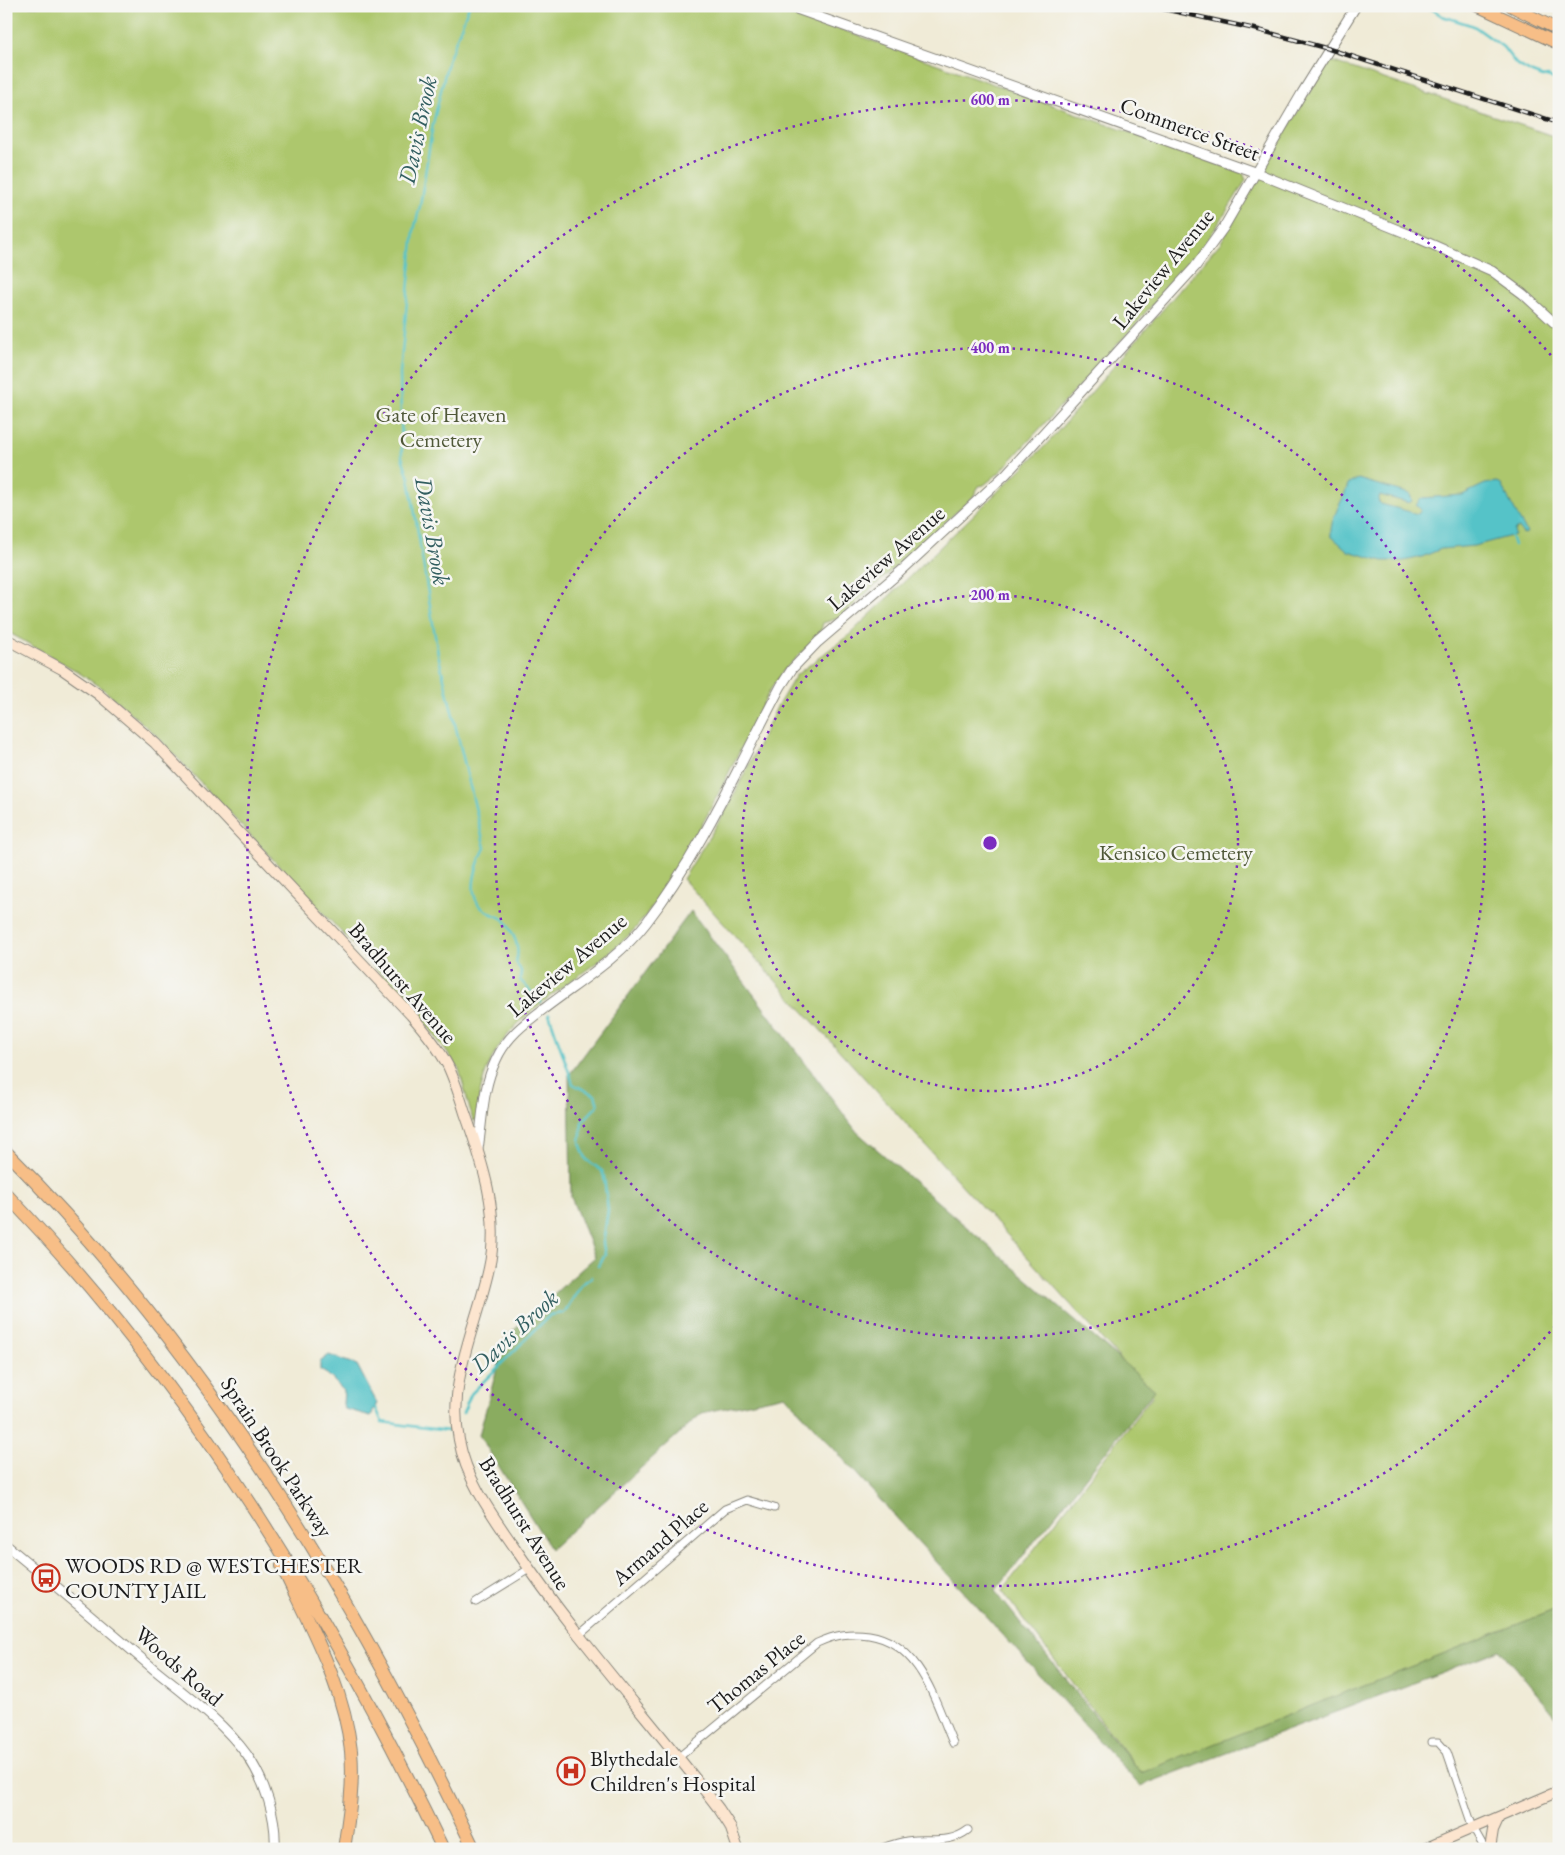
<svg xmlns="http://www.w3.org/2000/svg" width="1565" height="1855" viewBox="0 0 1565 1855" font-family="'EB Garamond',serif">
	<style>
		.green { fill: #adc76d; stroke: #647244 }
		.forest { fill: #8aac60; stroke: #53643e }
		.water { fill: #55c3c8; stroke: #387072 }
		.lines { fill: none; stroke-linecap: round; stroke-linejoin: round }
		.stream { stroke: #55c3c8; stroke-width: 2.5 }
		.minor-casing { stroke: #86847a; stroke-width: 9 }
		.tertiary-casing { stroke: #86847a; stroke-width: 11 }
		.secondary-casing { stroke: #86847a; stroke-width: 12 }
		.trunk-casing { stroke: #86847a; stroke-width: 13 }
		.motorway-casing { stroke: #86847a; stroke-width: 14 }
		.minor { stroke: #fff; stroke-width: 7 }
		.tertiary { stroke: #fff; stroke-width: 9 }
		.secondary { stroke: #fce5cf; stroke-width: 10 }
		.trunk { stroke: #f7be87; stroke-width: 11 }
		.motorway { stroke: #f7be87; stroke-width: 12 }
		.rail-casing { stroke: #1c1c1c; stroke-width: 4.5 }
		.rail { stroke: #f6f6f2; stroke-width: 2.5; stroke-dasharray: 8; stroke-linecap: butt }
		.ring { fill: none; stroke: #7b2cbf; stroke-width: 2.5; stroke-dasharray: 2.5 5 }
		.labels { text-anchor: middle; dominant-baseline: central; stroke-width: 5; stroke-linejoin: round; paint-order: stroke }
		.street-label { font-size: 22px; fill: #1c1c1c; stroke: #f6f6f2 }
		.park-label { font-size: 22px; fill: #4f5838; stroke: #f6f6f2 }
		.poi-label { font-size: 22px; fill: #1c1c1c; stroke: #f6f6f2; text-anchor: start }
		.water-label { font-size: 24px; font-style: italic; fill: #335f61; stroke: #f6f6f2 }
		.centre { fill: #7b2cbf; stroke: #f6f6f2; stroke-width: 2.5 }
		.ring-label { font-size: 15px; text-anchor: middle; font-weight: bold; fill: #7b2cbf; stroke: #f6f6f2; stroke-width: 5; stroke-linejoin: round; paint-order: stroke }
	</style>
	<rect width="100%" height="100%" fill="#f6f6f2"/>
	<filter id="ink" filterUnits="userSpaceOnUse"><feTurbulence type="fractalNoise" baseFrequency=".02" numOctaves="2"/><feDisplacementMap in="SourceGraphic" scale="10" xChannelSelector="R" yChannelSelector="G"/><feConvolveMatrix kernelMatrix="1 2 1 2 8 2 1 2 1" color-interpolation-filters="sRGB"/></filter>
	<filter id="wash" filterUnits="userSpaceOnUse"><feTurbulence type="fractalNoise" baseFrequency=".0096" numOctaves="4" result="noise"/><feDisplacementMap in="SourceGraphic" scale="20" xChannelSelector="R" yChannelSelector="G"/><feGaussianBlur stdDeviation="1.12" result="paint"/><feColorMatrix in="noise" values="0 0 0 0 0 0 0 0 0 0 0 0 0 0 0 0 0 1.4 0 .05"/><feComposite in="paint" operator="in"/></filter>
	<g filter="url(#wash)">
		<rect width="100%" height="100%" fill="#f0ebd7"/>
		<path class="green" d="M6 6H775L1243 173 1246 180C1226 213 1205 246 1180 276 1167 292 1150 305 1138 322L999 473 984 485 979 486 973 497 839 618 823 623 820 634 783 671 769 692C731 767 696 846 647 914 600 979 502 1003 482 1085 479 1096 476 1107 478 1119L473 1121 459 1069 422 1018 157 736 104 690 75 670 6 631Z
			M1328 60 1559 138V1608L1142 1774 1002 1591 1153 1395 683 879 729 805 777 707 796 675 849 635 1046 445 1221 242Z"/>
		<path class="forest" d="M691 911 857 1132 1155 1390 995 1591 1141 1773 1559 1608V1720L1500 1650 1140 1786 785 1395 702 1413 551 1549 479 1435 505 1338 595 1257 571 1197 569 1075Z"/>
		<path class="water" d="M1358 479 1410 494 1412 501 1409 503 1380 495 1378 501 1381 504 1418 514 1421 510 1416 505 1422 498 1462 495 1485 484 1497 482 1500 483 1527 533 1523 534 1519 528 1514 530 1515 535 1474 546 1441 549 1422 557 1404 561H1383L1348 551 1331 536C1329 518 1344 500 1348 484Z
			M329 1355 357 1365 377 1403 371 1416 345 1409 343 1404 344 1391 327 1374 320 1370V1362Z"/>
		<g class="lines">
			<path class="stream" d="M469 6 448 61 433 124 420 206 414 230 400 373 402 457 409 478 438 654 485 848C477 863 466 893 481 907 488 914 497 915 505 920 513 934 521 946 516 962L521 971 520 980 541 1002
				M1420 6 1432 9 1442 16 1474 26 1503 47 1516 64 1532 73 1543 77 1548 76 1559 82
				M1511 536 1514 545
				M549 1014 573 1084 595 1095 598 1105 582 1122 580 1143 586 1159 602 1171 604 1177 608 1210 603 1243 605 1255 598 1266
				M376 1408 382 1422 448 1431
				M463 1413 471 1394 550 1315 564 1313 582 1284 592 1277"/>
		</g>
	</g>
	<g filter="url(#ink)">
		<g class="lines">
			<g class="minor-casing">
				<path id="minor" d="M476 1602 529 1569
					M578 1636 725 1509 747 1500 774 1508
					M1432 1742H1438L1447 1752 1473 1828 1485 1849
					M679 1757 817 1643C835 1635 849 1632 869 1635 921 1643 935 1702 953 1743
					M880 1849C892 1844 902 1841 915 1840 934 1839 951 1843 968 1830"/>
			</g>
			<g class="tertiary-casing">
				<path id="tertiary" d="M788 6 1257 173 1413 236 1492 271 1523 294 1559 327
					M478 1149C483 1118 482 1089 496 1060 506 1037 525 1023 545 1008 579 982 619 958 646 923 701 852 739 765 781 686L792 669 818 642 900 572 1006 474 1195 267 1224 227 1302 93 1356 6
					M6 1545C56 1586 106 1628 155 1670 187 1696 223 1722 247 1755 265 1781 277 1818 275 1849"/>
			</g>
			<g class="secondary-casing">
				<path id="secondary" d="M6 639 62 669 98 694 155 743 411 1015C425 1031 438 1047 448 1066 455 1081 460 1097 465 1113 482 1161 501 1216 489 1268 477 1325 447 1381 459 1440 466 1480 493 1516 515 1548 577 1640 652 1721 719 1809L730 1826 738 1849
					M1424 1849 1559 1791
					M1490 1849 1493 1830 1499 1817"/>
			</g>
			<g class="trunk-casing">
				<path id="trunk" d="M1478 6 1559 44
					M1511 6 1559 30"/>
			</g>
			<g class="motorway-casing">
				<path id="motorway" d="M6 1152C206 1352 353 1594 474 1849
					M6 1194C193 1389 326 1607 443 1849
					M282 1566C309 1625 344 1685 351 1751 354 1784 349 1816 344 1849"/>
			</g>
			<use href="#minor" class="minor"/>
			<use href="#tertiary" class="tertiary"/>
			<use href="#secondary" class="secondary"/>
			<use href="#trunk" class="trunk"/>
			<use href="#motorway" class="motorway"/>
			<g class="rail-casing">
				<path id="rail" d="M1150 6 1255 29 1329 49 1559 123"/>
			</g>
			<use href="#rail" class="rail"/>
		</g>
	</g>
	<g class="ring">
		<circle cx="990" cy="843" r="248"/>
		<circle cx="990" cy="843" r="495"/>
		<path d="M1555 1326A743 743 0 1 1 1555 360"/>
	</g>
	<defs>
		<g id="bus-ring" transform="scale(1.4375)"><circle r="9.5" fill="#f6f6f2" stroke="#c8321e" stroke-width="1.5"/><path d="M-5-6H5V4H4V6H2V4H-2V6H-4V4H-5ZM-3.5-4V0h7V-4ZM-3.5 1.2v1.5H-2V1.2ZM2 1.2v1.5H3.5V1.2Z" fill="#c8321e"/></g>
		<g id="hospital-ring" transform="scale(1.4375)"><circle r="9.5" fill="#f6f6f2" stroke="#c8321e" stroke-width="1.5"/><path d="M-5-5h3v3.5h4V-5h3V5h-3V1.5h-4V5h-3Z" fill="#c8321e"/></g>
	</defs>
	<g fill-rule="evenodd">
		<use href="#bus-ring" x="46" y="1578"/>
		<use href="#hospital-ring" x="571" y="1771"/>
	</g>
	<g class="labels">
		<g class="street-label">
			<text transform="translate(1190 129) rotate(20)">Commerce Street</text>
			<text transform="translate(1163 269) rotate(-51)">Lakeview Avenue</text>
			<text transform="translate(886 558) rotate(-41)">Lakeview Avenue</text>
			<text transform="translate(567 965) rotate(-40)">Lakeview Avenue</text>
			<text transform="translate(403 983) rotate(49)">Bradhurst Avenue</text>
			<text transform="translate(277 1457) rotate(57)">Sprain Brook Parkway</text>
			<text transform="translate(525 1523) rotate(58)">Bradhurst Avenue</text>
			<text transform="translate(660 1542) rotate(-41)">Armand Place</text>
			<text transform="translate(179 1666) rotate(41)">Woods Road</text>
			<text transform="translate(756 1672) rotate(-39)">Thomas Place</text>
		</g>
		<g class="park-label">
			<text x="441" y="414">Gate of Heaven<tspan x="441" dy="25">Cemetery</tspan></text>
			<text x="1176" y="852">Kensico Cemetery</text>
		</g>
		<g class="poi-label">
			<text x="65" y="1565">WOODS RD @ WESTCHESTER<tspan x="65" dy="25">COUNTY JAIL</tspan></text>
			<text x="590" y="1758">Blythedale<tspan x="590" dy="25">Children's Hospital</tspan></text>
		</g>
		<g class="water-label">
			<text transform="translate(417 130) rotate(-78)">Davis Brook</text>
			<text transform="translate(433 531) rotate(80)">Davis Brook</text>
			<text transform="translate(514 1331) rotate(-43)">Davis Brook</text>
		</g>
	</g>
	<circle cx="990" cy="843" r="8" class="centre"/>
	<g class="ring-label">
		<text x="990" y="105">600 m</text>
		<text x="990" y="353">400 m</text>
		<text x="990" y="600">200 m</text>
	</g>
	<rect width="1565" height="1855" fill="none" stroke="#f6f6f2" stroke-width="25"/>
</svg>
